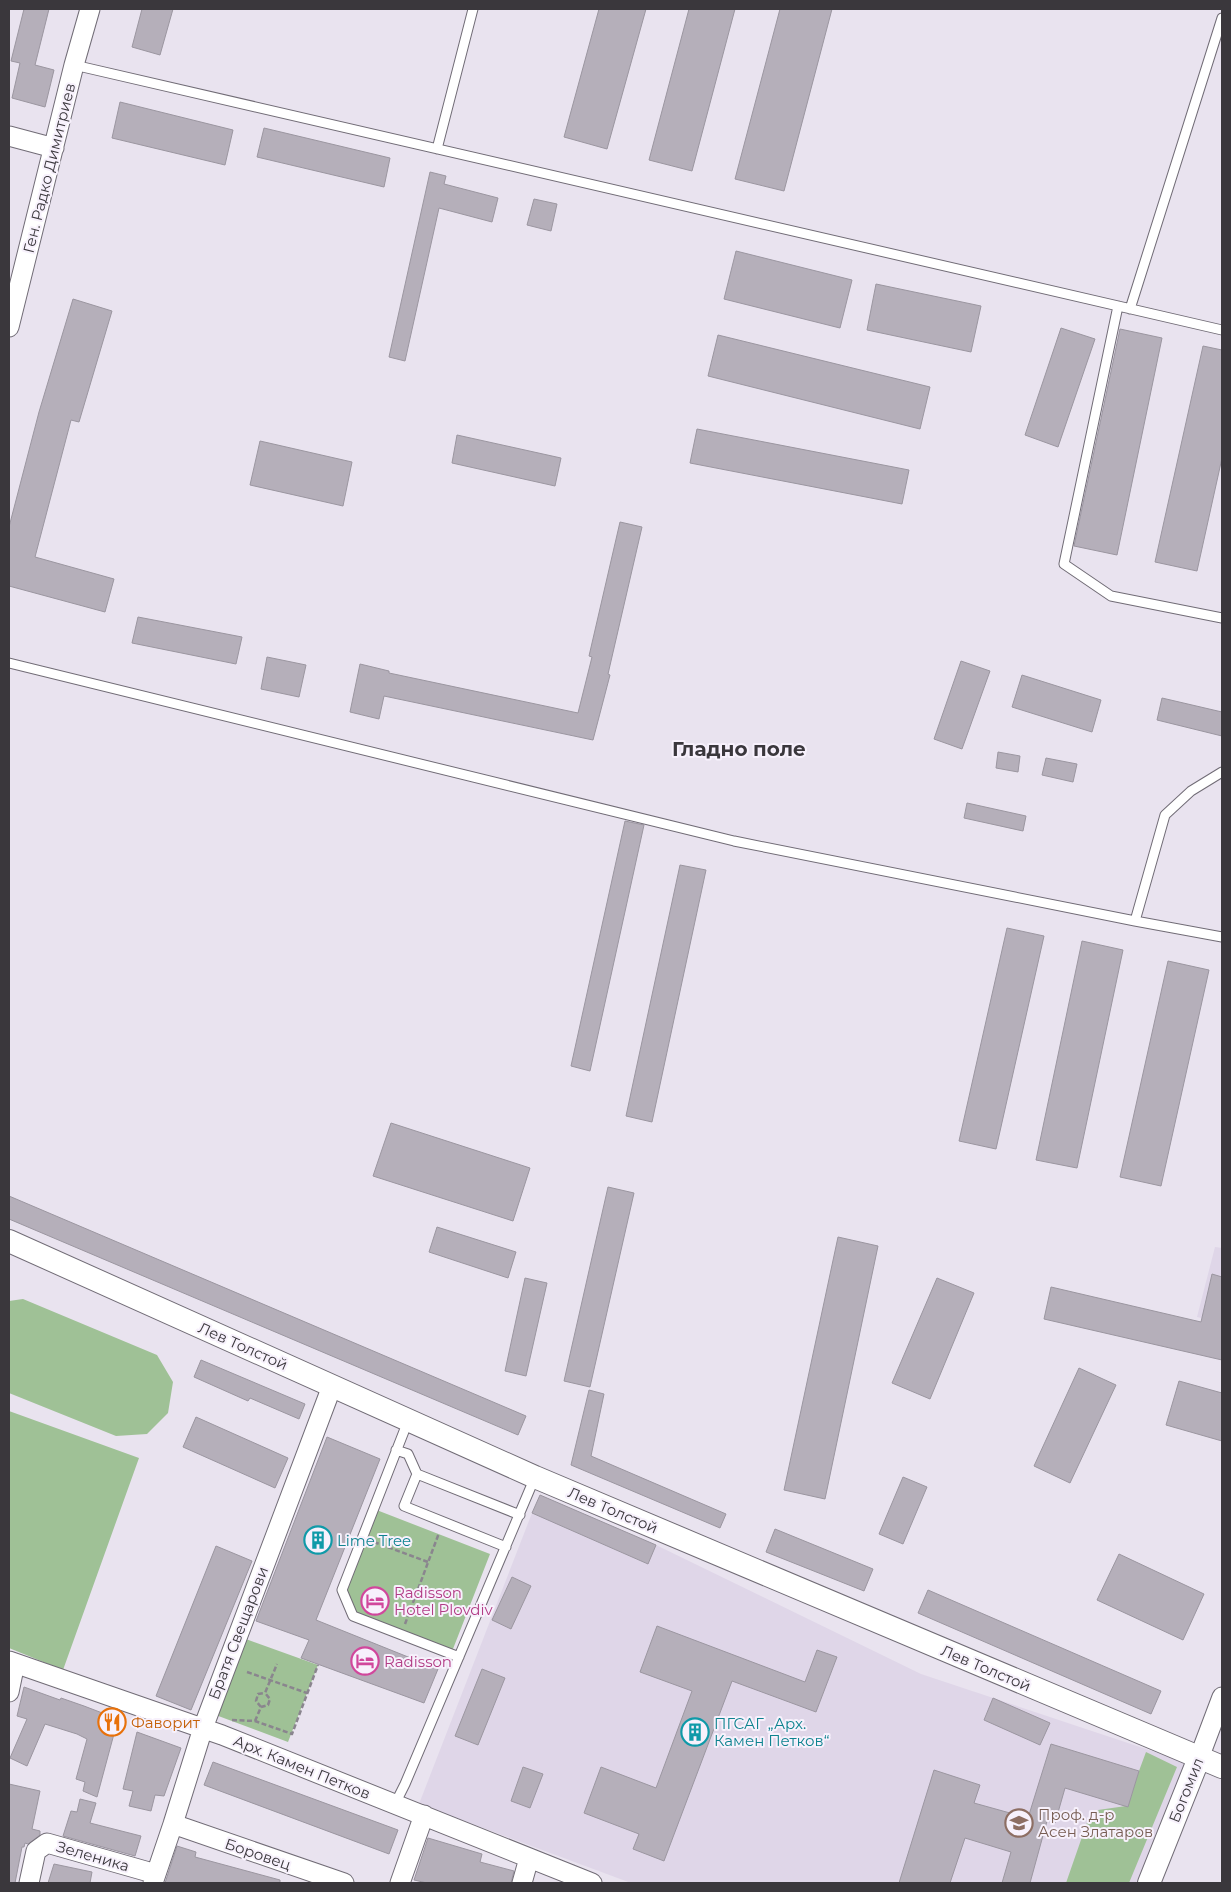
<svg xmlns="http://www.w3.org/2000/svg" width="1231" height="1892" viewBox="0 0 1231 1892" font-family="Montserrat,sans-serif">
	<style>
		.built { fill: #dfd6e8 }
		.green { fill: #9fc196 }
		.building { fill: #b5afba; stroke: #9b96a0 }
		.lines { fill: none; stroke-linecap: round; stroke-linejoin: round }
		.service-casing { stroke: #716c76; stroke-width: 11 }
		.minor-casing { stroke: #716c76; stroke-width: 21 }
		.tertiary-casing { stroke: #716c76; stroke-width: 24 }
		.path { stroke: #8a858e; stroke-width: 2.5; stroke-dasharray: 5 2.5; stroke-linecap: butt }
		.service { stroke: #fff; stroke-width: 9 }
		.minor { stroke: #fff; stroke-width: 19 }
		.tertiary { stroke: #fff; stroke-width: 22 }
		.labels { text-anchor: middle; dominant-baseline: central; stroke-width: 4; stroke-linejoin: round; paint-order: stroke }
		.street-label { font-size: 15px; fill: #3a373c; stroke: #f7f1fc }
		.culture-label { font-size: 15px; fill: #0d838f; stroke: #f7f1fc; text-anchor: start }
		.hotel-label { font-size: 15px; fill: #b23c85; stroke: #f7f1fc; text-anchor: start }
		.food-label { font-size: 15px; fill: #c56008; stroke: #f7f1fc; text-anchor: start }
		.education-label { font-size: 15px; fill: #785e54; stroke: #f7f1fc; text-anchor: start }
		.district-label { font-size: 20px; font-weight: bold; fill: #3a373c; stroke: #f7f1fc }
	</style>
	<rect width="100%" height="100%" fill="#e9e3ef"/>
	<path class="built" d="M1215 1247 1222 1248V1323L1197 1317Z
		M532 1513 647 1564 656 1545 921 1674 1185 1762 1136 1883H631L419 1804Z"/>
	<path class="green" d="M23 1299 157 1355 173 1382 168 1413 147 1434 116 1436 9 1393V1301Z
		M9 1411 139 1458 63 1670 9 1648Z
		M374 1509 490 1554 451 1654 353 1616 342 1590Z
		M243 1638 318 1665 288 1742 213 1714Z
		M1146 1752 1177 1767 1129 1883H1066L1091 1811 1126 1806Z"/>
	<path class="building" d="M24 9H49L35 65 54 70 45 107 12 98 20 63 11 61Z
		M142 9H173L160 55 132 47Z
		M599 9H646L607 149 564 137Z
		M689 9H735L692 171 649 160Z
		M780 9H832L784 191 735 179Z
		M120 102 233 130 225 165 112 138Z
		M264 128 390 158 384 187 257 157Z
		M430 172 446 176 444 184 498 198 492 222 439 208 405 361 389 357Z
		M534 199 557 204 551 231 527 225Z
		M736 251 852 280 840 328 724 299Z
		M876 284 981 306 971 352 867 330Z
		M73 299 112 311 79 422 71 420 35 557 114 579 105 612 9 586V527L39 412Z
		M1061 328 1095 339 1058 447 1025 435Z
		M1120 329 1162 338 1117 555 1074 546Z
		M718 335 930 387 920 429 708 376Z
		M1203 346 1222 350V458L1197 571 1155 562Z
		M697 429 909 470 902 504 690 463Z
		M457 435 561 458 555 486 452 463Z
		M260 441 352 462 343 506 250 485Z
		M620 522 642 527 608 674 610 675 593 740 384 696 379 719 350 712 360 664 389 671V673L578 713 592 657 589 656Z
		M138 617 242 637 236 664 132 643Z
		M267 657 306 665 299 697 261 689Z
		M961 661 990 671 962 749 934 739Z
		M1022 675 1101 700 1092 732 1012 707Z
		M1162 698 1222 712V736L1157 720Z
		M998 752 1020 756 1018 772 996 768Z
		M1046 758 1077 764 1073 782 1042 775Z
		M967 803 1026 816 1023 831 964 818Z
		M625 821 644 825 590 1071 571 1066Z
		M680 865 706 870 652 1122 626 1116Z
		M1007 928 1044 936 996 1149 959 1141Z
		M1082 941 1123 950 1077 1168 1036 1160Z
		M1168 961 1209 970 1161 1186 1120 1177Z
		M391 1123 530 1168 513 1221 373 1176Z
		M608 1187 634 1193 590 1387 564 1381Z
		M9 1196 526 1416 518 1435 9 1219Z
		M437 1227 516 1252 508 1278 429 1252Z
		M838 1237 878 1246 825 1499 784 1490Z
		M1212 1274 1222 1277V1360L1044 1319 1051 1287 1201 1322Z
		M525 1278 547 1283 526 1376 505 1371Z
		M937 1278 974 1293 930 1399 892 1383Z
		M201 1360 305 1404 299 1419 250 1398 248 1401 194 1377Z
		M1079 1368 1116 1385 1070 1483 1034 1466Z
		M1179 1381 1222 1393V1441L1166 1425Z
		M589 1390 604 1394 591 1456 726 1514 720 1528 571 1465Z
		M196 1417 288 1458 275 1488 183 1447Z
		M327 1437 380 1459 316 1620 438 1669 424 1703 301 1658 309 1640 256 1621Z
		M903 1477 927 1487 903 1544 879 1534Z
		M540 1495 656 1545 648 1564 532 1513Z
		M775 1529 873 1569 864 1591 766 1552Z
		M216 1546 252 1561 191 1710 156 1696Z
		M1119 1554 1204 1594 1183 1640 1097 1600Z
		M512 1577 531 1586 511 1629 492 1620Z
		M928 1590 1161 1691 1151 1714 918 1613Z
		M657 1626 805 1682 817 1650 837 1657 816 1712 732 1681 664 1861 633 1849 639 1834 584 1813 601 1767 656 1788 692 1691 640 1672Z
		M482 1669 505 1678 478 1745 455 1736Z
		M24 1687 60 1700 61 1698 84 1706 118 1719 97 1797 83 1791 85 1782 76 1779 87 1739 77 1734 45 1724 27 1766 10 1758 27 1719 17 1716Z
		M993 1698 1050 1723 1040 1745 984 1720Z
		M137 1732 181 1748 164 1796 155 1795 151 1811 129 1806 133 1791 123 1789Z
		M1051 1744 1139 1771 1128 1807 1065 1788 1055 1823 1047 1821 1030 1883H1002L1011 1852 965 1838 950 1883H899L934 1770 980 1785 974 1803 1028 1818Z
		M213 1762 398 1830 389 1854 204 1785Z
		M523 1767 543 1774 530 1808 511 1801Z
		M9 1784 40 1791 32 1829 40 1831V1835L28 1844 25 1843 24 1847H22L15 1883H9Z
		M80 1799 96 1803 90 1823 141 1836 135 1856 63 1836 71 1811 77 1812Z
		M428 1838 482 1854 480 1862 514 1871 511 1883H427L414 1880Z
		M177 1846 196 1852 195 1857 280 1880V1883H165Z
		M54 1864 92 1872 90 1883H48Z"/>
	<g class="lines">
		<g class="service-casing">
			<path id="service" d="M74 65 1222 330
				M437 149 473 9
				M1118 306 1064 564 1111 596 1222 618
				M1130 309 1222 18
				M9 663 734 841 1135 921 1222 937
				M1135 921 1165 815 1191 791 1222 772
				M408 1421 342 1590 353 1616 459 1657
				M396 1450 408 1454 417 1474 520 1515
				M417 1474 404 1506 506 1547
				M395 1804 405 1784 535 1477"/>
		</g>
		<g class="minor-casing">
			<path id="minor" d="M9 136 54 148
				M9 327 74 65 90 9
				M9 1661 222 1735 592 1883
				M9 1692 15 1663
				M1199 1758 1222 1697
				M173 1824 344 1883
				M29 1883 36 1851 47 1843 156 1874
				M153 1883 173 1824 203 1728 332 1386
				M400 1883 424 1815
				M522 1883 529 1858"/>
		</g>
		<g class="tertiary-casing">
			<path id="tertiary" d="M9 1241 535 1477 1222 1767
				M1149 1883 1199 1758"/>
		</g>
		<path class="path" d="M374 1542 428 1562
			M405 1624 439 1533
			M247 1672 307 1693
			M261 1707 256 1701 258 1694 265 1693
			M232 1720 255 1721 292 1734 318 1665
			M255 1721 261 1707 268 1705 270 1699 265 1693 277 1664"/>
		<use href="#service" class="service"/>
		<use href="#minor" class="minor"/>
		<use href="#tertiary" class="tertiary"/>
	</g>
	<defs>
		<g id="building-ring" transform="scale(1.4375)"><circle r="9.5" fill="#f7f1fc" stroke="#0f9aa8" stroke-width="1.5"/><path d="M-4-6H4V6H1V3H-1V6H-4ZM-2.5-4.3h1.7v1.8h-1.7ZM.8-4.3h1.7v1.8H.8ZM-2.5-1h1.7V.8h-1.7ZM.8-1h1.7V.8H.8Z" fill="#0f9aa8"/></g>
		<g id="hotel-ring" transform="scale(1.4375)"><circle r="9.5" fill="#f7f1fc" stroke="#d1479c" stroke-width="1.5"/><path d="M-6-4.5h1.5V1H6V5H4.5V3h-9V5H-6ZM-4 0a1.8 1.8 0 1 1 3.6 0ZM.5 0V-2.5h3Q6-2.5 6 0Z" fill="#d1479c"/></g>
		<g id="restaurant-ring" transform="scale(1.4375)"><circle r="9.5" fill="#f7f1fc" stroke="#e8710a" stroke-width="1.5"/><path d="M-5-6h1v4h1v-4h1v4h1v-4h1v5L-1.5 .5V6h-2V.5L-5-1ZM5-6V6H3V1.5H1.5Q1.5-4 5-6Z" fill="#e8710a"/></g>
		<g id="school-ring" transform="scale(1.4375)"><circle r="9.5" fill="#f7f1fc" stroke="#8d6e63" stroke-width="1.5"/><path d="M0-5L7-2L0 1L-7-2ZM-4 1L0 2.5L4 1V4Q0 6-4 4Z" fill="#8d6e63"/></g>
	</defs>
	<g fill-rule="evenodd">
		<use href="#building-ring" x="318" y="1540"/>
		<use href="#hotel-ring" x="375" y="1601"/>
		<use href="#hotel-ring" x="365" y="1661"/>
		<use href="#restaurant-ring" x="112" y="1722"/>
		<use href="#building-ring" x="695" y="1732"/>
		<use href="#school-ring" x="1019" y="1823"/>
	</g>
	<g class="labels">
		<g class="street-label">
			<text transform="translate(49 168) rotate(-76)">Ген. Радко Димитриев</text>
			<text transform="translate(243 1346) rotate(24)">Лев Толстой</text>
			<text transform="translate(613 1510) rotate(23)">Лев Толстой</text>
			<text transform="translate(238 1633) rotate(-69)">Братя Свещарови</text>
			<text transform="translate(986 1668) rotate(23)">Лев Толстой</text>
			<text transform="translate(302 1767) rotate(22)">Арх. Камен Петков</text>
			<text transform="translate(1186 1790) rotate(-68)">Богомил</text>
			<text transform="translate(258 1854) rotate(19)">Боровец</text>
			<text transform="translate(93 1856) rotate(16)">Зеленика</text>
		</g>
		<g class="culture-label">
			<text x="337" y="1540">Lime Tree</text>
			<text x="714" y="1723">ПГСАГ „Арх.<tspan x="714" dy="17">Камен Петков“</tspan></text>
		</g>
		<g class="hotel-label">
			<text x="394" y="1592">Radisson<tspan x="394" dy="17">Hotel Plovdiv</tspan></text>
			<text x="384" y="1661">Radisson</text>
		</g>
		<g class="food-label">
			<text x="131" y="1722">Фаворит</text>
		</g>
		<g class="education-label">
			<text x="1038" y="1814">Проф. д-р<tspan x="1038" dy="17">Асен Златаров</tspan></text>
		</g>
		<g class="district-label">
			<text x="739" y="749">Гладно поле</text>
		</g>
	</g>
	<rect width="1231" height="1892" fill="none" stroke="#3a373c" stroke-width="20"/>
</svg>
